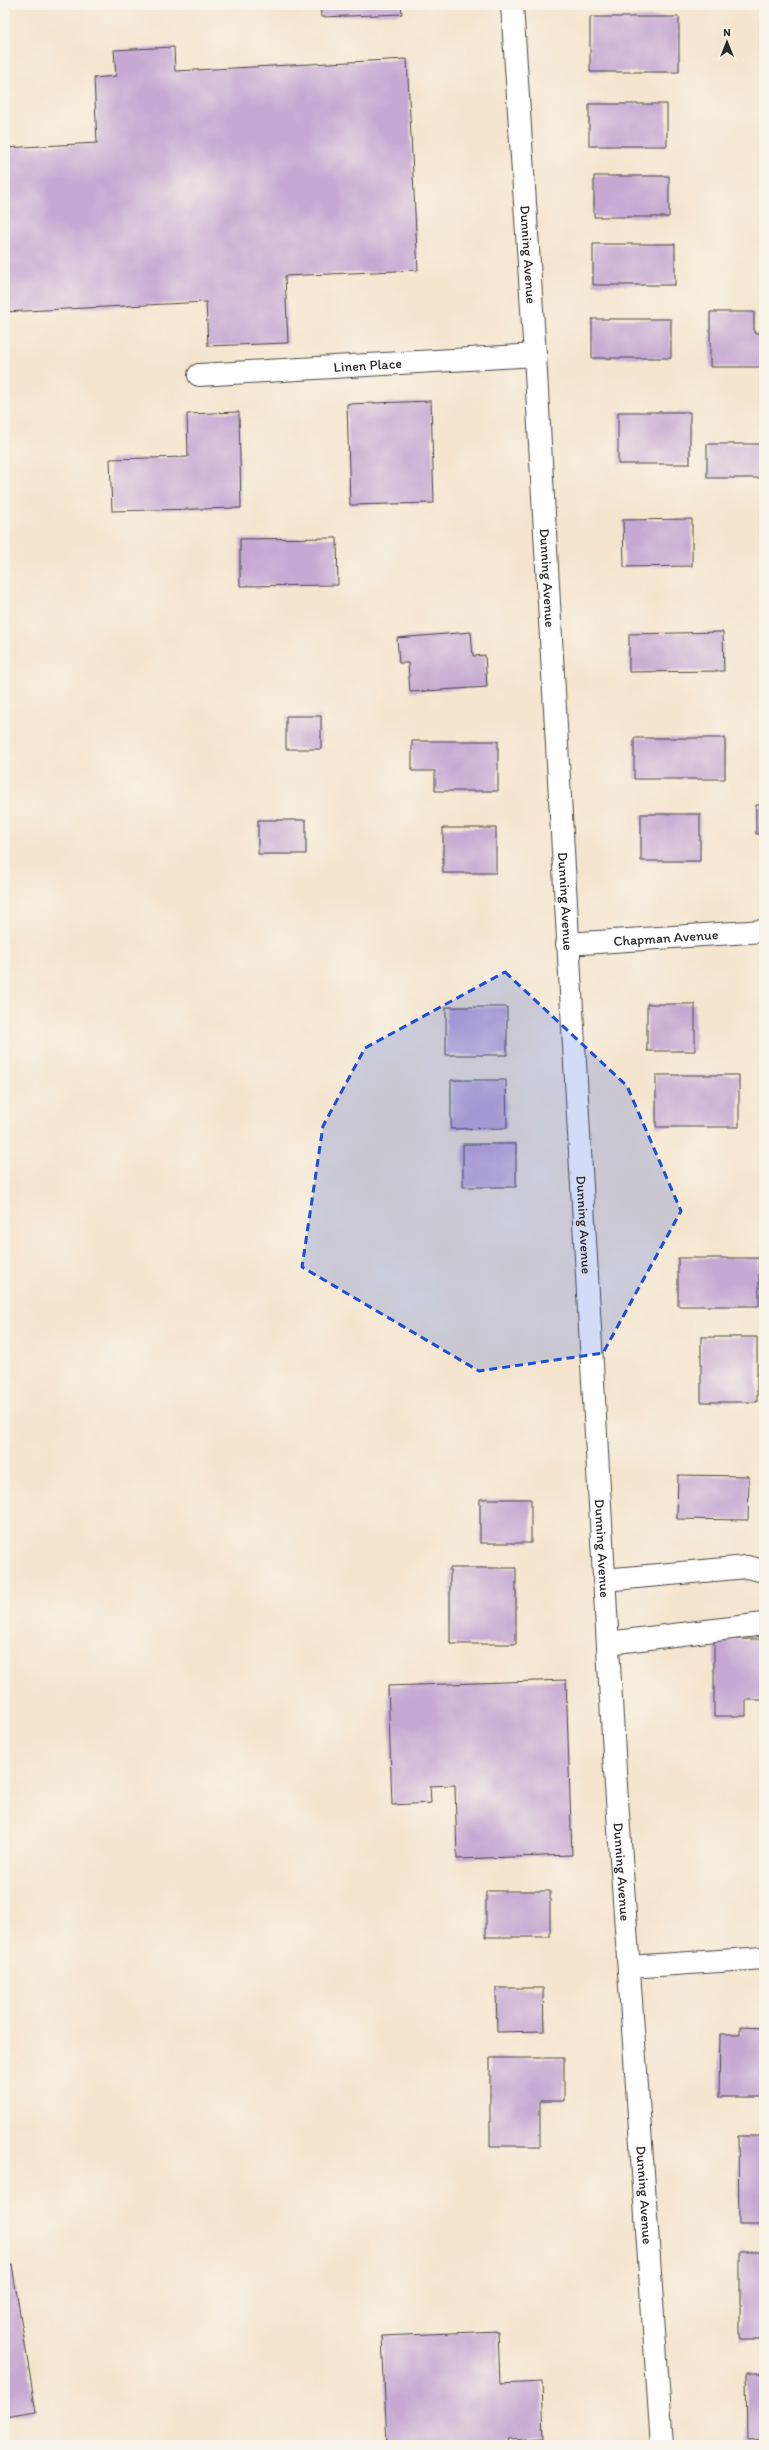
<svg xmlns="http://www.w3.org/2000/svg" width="769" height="2450" viewBox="0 0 769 2450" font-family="Itim,sans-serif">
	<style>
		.building { fill: #c6a9d3 }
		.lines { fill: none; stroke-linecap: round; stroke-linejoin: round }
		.minor-casing { stroke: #494744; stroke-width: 24 }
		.minor { stroke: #fff; stroke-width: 22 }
		.marked { fill: #1d4ed8; fill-opacity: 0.2; stroke: #1d4ed8; stroke-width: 3; stroke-dasharray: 8 5; stroke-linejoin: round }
		.labels { text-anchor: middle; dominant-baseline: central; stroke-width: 3.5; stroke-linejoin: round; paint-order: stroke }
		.street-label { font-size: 14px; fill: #2b2b2b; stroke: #f7f3e8 }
	</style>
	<rect width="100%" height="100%" fill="#f7f3e8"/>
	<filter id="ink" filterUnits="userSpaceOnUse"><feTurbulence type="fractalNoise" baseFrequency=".025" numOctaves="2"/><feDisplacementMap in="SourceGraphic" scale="8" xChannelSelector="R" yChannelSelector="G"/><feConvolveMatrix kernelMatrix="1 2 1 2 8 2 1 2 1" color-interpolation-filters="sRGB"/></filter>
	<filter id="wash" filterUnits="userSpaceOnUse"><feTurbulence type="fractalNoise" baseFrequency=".012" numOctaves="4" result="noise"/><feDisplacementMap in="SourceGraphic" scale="16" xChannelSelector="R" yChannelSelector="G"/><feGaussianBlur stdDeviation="0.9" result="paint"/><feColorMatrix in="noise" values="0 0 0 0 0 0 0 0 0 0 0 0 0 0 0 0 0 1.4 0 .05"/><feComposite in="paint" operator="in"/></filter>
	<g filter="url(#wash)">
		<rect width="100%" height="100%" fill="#f5e5cf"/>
		<g id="blocks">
			<path class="building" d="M320 5H401L402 14 321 17Z
				M590 17H679V72H590Z
				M174 47 175 71 407 59 418 270 285 276 288 343 208 346 206 302 5 312V148L97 143 94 78 116 76 114 50Z
				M589 104H667V146H589Z
				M594 176H669V217H594Z
				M593 244H675V285H593Z
				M710 312H754V333H764V367H710Z
				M592 319H671V358H592Z
				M431 401 434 503 350 505 347 404Z
				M239 412 241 508 112 511 110 459 188 457 187 414Z
				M618 412H690V464H618Z
				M707 444H761V478H707Z
				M692 519V566L624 567 623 520Z
				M337 538 338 585 240 586V539Z
				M471 632 473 656 485 655 487 687 410 692 408 663H399L397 638Z
				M723 632 724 671 629 672V634Z
				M286 716H321V749H286Z
				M634 738H725V779H634Z
				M412 741H498V791H435V771H412Z
				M756 805H764V834H756Z
				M641 814H700V861H641Z
				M258 820H306V854H258Z
				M443 828H496V873H443Z
				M647 1004H695V1051H647Z
				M446 1007H507V1055H446Z
				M656 1075H739V1127H656Z
				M451 1080H506L507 1128 451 1129Z
				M463 1144H516V1187H463Z
				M678 1258H759V1306H678Z
				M701 1337H757V1402H701Z
				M678 1475 749 1476 748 1520 677 1519Z
				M480 1499H531V1543H480Z
				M450 1568H516V1644H450Z
				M714 1639H764V1700H746V1716H714Z
				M566 1680 572 1855 457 1859 455 1785 430 1786 431 1803 392 1805 388 1686Z
				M486 1891H550V1937H486Z
				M496 1988H543L544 2031 497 2032Z
				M740 2026 764 2027V2097H719L720 2034H740Z
				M490 2058H564V2101H540V2146H490Z
				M738 2136H764V2224H739Z
				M740 2251H764V2340H740Z
				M12 2265 36 2412 5 2417V2267Z
				M498 2331 500 2384 542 2382 544 2438 507 2440 508 2445H387L382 2336Z
				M746 2373H764V2439L747 2440Z"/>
		</g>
	</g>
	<g filter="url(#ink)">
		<use href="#blocks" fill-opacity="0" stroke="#494744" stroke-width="1"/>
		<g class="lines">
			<g class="minor-casing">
				<g id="minor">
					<path id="s1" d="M512 5 535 355 615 1771 662 2445"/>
					<path id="s2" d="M199 375 535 355"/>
					<path id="s3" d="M567 944 764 931"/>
					<path d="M604 1580 747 1567 764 1571"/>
					<path d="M608 1643 764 1624"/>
					<path d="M629 1967 764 1958"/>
				</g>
			</g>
			<use href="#minor" class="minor"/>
		</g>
	</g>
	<path class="marked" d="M505 972 627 1086 681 1211 603 1353 479 1371 302 1267 323 1126 365 1048Z"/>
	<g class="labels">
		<g class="street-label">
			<text stroke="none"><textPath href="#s1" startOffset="250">Dunning Avenue</textPath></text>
			<text stroke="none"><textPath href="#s2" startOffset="169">Linen Place</textPath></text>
			<text stroke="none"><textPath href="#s1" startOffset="574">Dunning Avenue</textPath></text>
			<text stroke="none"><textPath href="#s1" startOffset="898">Dunning Avenue</textPath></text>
			<text stroke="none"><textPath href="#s3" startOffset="99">Chapman Avenue</textPath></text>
			<text stroke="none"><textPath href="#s1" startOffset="1222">Dunning Avenue</textPath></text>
			<text stroke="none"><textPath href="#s1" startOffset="1546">Dunning Avenue</textPath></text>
			<text stroke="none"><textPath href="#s1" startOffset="1870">Dunning Avenue</textPath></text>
			<text stroke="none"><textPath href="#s1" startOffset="2194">Dunning Avenue</textPath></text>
		</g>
	</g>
	<rect width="769" height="2450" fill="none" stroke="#f7f3e8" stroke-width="20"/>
	<g transform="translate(727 42)" stroke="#f7f3e8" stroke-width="3" paint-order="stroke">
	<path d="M0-3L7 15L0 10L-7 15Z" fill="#2b2b2b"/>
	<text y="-6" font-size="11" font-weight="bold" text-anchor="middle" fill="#2b2b2b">N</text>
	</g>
</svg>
